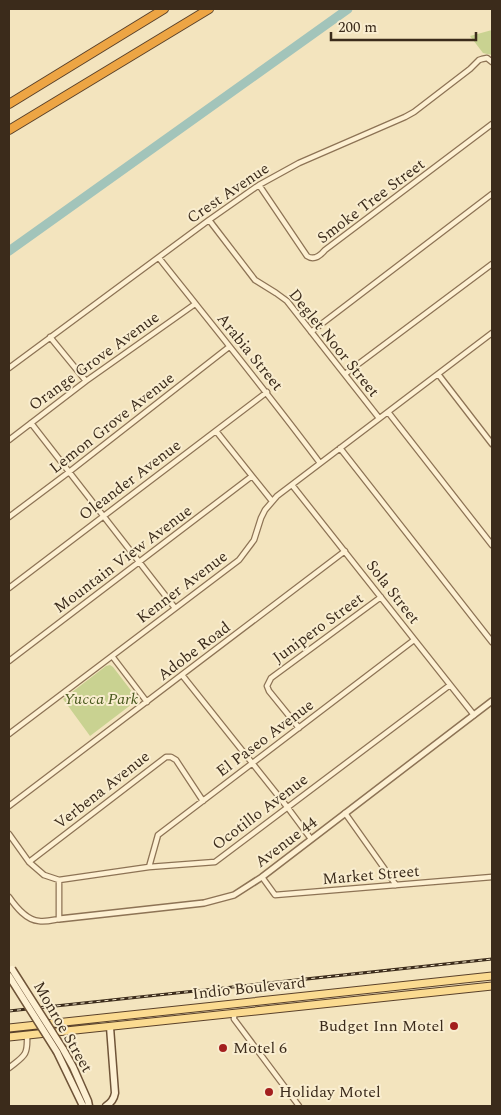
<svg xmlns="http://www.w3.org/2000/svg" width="501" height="1115" viewBox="0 0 501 1115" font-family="Spectral,serif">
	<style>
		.green { fill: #c9d291 }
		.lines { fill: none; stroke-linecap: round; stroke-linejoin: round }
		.river { stroke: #a2c4ba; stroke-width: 9 }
		.minor-casing { stroke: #8d7355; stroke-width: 7 }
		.tertiary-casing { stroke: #8d7355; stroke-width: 8 }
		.secondary-casing { stroke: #6f5438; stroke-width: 9 }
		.primary-casing { stroke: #5a412a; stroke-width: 9 }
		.motorway-casing { stroke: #5a412a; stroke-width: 10 }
		.minor { stroke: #fdf0d2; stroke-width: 4.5 }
		.tertiary { stroke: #fdf0d2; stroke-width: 5 }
		.secondary { stroke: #fdf0d2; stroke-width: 6 }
		.primary { stroke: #fbdb91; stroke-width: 7 }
		.motorway { stroke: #eda544; stroke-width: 8 }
		.rail-casing { stroke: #3b2b1b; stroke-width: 3 }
		.rail { stroke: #f9edcf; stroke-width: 1; stroke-dasharray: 4; stroke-linecap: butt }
		.secondary-bridge-casing { stroke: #6f5438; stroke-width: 9; stroke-linecap: butt }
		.secondary-bridge { stroke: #fdf0d2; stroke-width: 6 }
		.poi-dot { fill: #a31f1e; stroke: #f9edcf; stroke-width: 2 }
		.labels { text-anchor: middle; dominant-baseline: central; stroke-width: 4; stroke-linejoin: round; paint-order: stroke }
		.street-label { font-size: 16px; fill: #3b2b1b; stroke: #f9edcf }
		.park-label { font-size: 16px; font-style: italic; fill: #4a5a1f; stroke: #f9edcf }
		.poi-label { font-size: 16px; fill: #3b2b1b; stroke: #f9edcf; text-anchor: start }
	</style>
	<rect width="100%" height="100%" fill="#f3e4be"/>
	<path class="green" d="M492 30V55L483 53 470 36Z
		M110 665 113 667 136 697V701L90 736 63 699 106 666Z"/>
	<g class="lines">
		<path class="river" d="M9 251 348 9"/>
		<g class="minor-casing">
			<path id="minor" d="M259 185 307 256C314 261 320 256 325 250L492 124
				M209 220 255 280 276 293 287 301 379 418
				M159 258C213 326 268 393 320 463
				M311 332 492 194
				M50 337 86 381
				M9 368 209 220 259 185 299 163 405 117 414 112 470 69 479 60 482 59 487 58 492 62
				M345 374 492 264
				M438 374 492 444
				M388 412 492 545
				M31 423 175 608
				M216 431 272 501
				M9 440 86 381 195 304
				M340 448 492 642
				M292 485C353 561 413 638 474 715
				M9 517 69 472 229 347
				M9 588 267 392
				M112 656 147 702
				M9 661 252 476
				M182 675 288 808 311 839
				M299 728 269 691 267 686 271 678 381 597
				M9 734 239 560 254 540 261 518 265 510 277 496 492 333
				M9 806 345 551
				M345 813 396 885
				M9 834 29 862 44 875 59 880 149 867 215 862 450 685
				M29 862 166 757H171L176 760 203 801
				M149 867 158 835 414 640
				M262 877 275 895 492 877
				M9 897C16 907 26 920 39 921 46 922 53 920 59 919V880
				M234 1014V1019L299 1106
				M9 1068C24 1056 28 1056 27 1036"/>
		</g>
		<g class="tertiary-casing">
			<path id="tertiary" d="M59 919 204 903 234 895 262 877 492 701"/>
		</g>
		<g class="secondary-casing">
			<path id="secondary" d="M63 1049 73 1067 88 1101 89 1106
				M57 1052 83 1106
				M106 1106C111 1103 114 1099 115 1093L110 1027"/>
		</g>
		<g class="primary-casing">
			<path id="primary" d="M9 1028 492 976
				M9 1037 492 986"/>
		</g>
		<g class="motorway-casing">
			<path id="motorway" d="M9 104 164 9
				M9 130 209 9"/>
		</g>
		<use href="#minor" class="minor"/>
		<use href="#tertiary" class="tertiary"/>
		<use href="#secondary" class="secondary"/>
		<use href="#primary" class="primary"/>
		<use href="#motorway" class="motorway"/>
		<g class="rail-casing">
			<path id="rail" d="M9 1011 492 959"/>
		</g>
		<use href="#rail" class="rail"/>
		<g class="secondary-bridge-casing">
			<path id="secondary-bridge" d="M12 969 63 1049
				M9 976 57 1052"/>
		</g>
		<use href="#secondary-bridge" class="secondary-bridge"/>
	</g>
	<g class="poi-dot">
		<circle cx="454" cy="1026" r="5"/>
		<circle cx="223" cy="1048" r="5"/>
		<circle cx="269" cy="1092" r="5"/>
	</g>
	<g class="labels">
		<g class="street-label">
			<text transform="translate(228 193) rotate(-34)">Crest Avenue</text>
			<text transform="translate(371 201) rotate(-37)">Smoke Tree Street</text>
			<text transform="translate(334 343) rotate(51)">Deglet Noor Street</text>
			<text transform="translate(250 352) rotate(51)">Arabia Street</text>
			<text transform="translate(94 361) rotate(-36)">Orange Grove Avenue</text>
			<text transform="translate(112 423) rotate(-38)">Lemon Grove Avenue</text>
			<text transform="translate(130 480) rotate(-37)">Oleander Avenue</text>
			<text transform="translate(123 559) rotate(-37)">Mountain View Avenue</text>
			<text transform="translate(182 587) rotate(-37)">Kenner Avenue</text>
			<text transform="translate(393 592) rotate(52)">Sola Street</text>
			<text transform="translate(318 628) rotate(-36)">Junipero Street</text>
			<text transform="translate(194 651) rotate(-37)">Adobe Road</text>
			<text transform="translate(265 738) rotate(-37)">El Paseo Avenue</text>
			<text transform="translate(102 790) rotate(-38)">Verbena Avenue</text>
			<text transform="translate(260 812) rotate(-37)">Ocotillo Avenue</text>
			<text transform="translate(286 842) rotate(-37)">Avenue 44</text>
			<text transform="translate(371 875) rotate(-5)">Market Street</text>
			<text transform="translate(249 988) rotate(-6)">Indio Boulevard</text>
			<text transform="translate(63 1027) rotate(60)">Monroe Street</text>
		</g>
		<g class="park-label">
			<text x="101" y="699">Yucca Park</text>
		</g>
		<g class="poi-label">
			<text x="444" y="1026" text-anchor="end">Budget Inn Motel</text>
			<text x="233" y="1048">Motel 6</text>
			<text x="279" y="1092">Holiday Motel</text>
		</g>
	</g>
	<rect width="501" height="1115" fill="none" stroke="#3b2b1b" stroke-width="20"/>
	<path d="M331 32v8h145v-8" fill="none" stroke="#3b2b1b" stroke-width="2.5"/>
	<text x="338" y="32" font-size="15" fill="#3b2b1b" stroke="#f9edcf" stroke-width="4" paint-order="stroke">200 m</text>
</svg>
